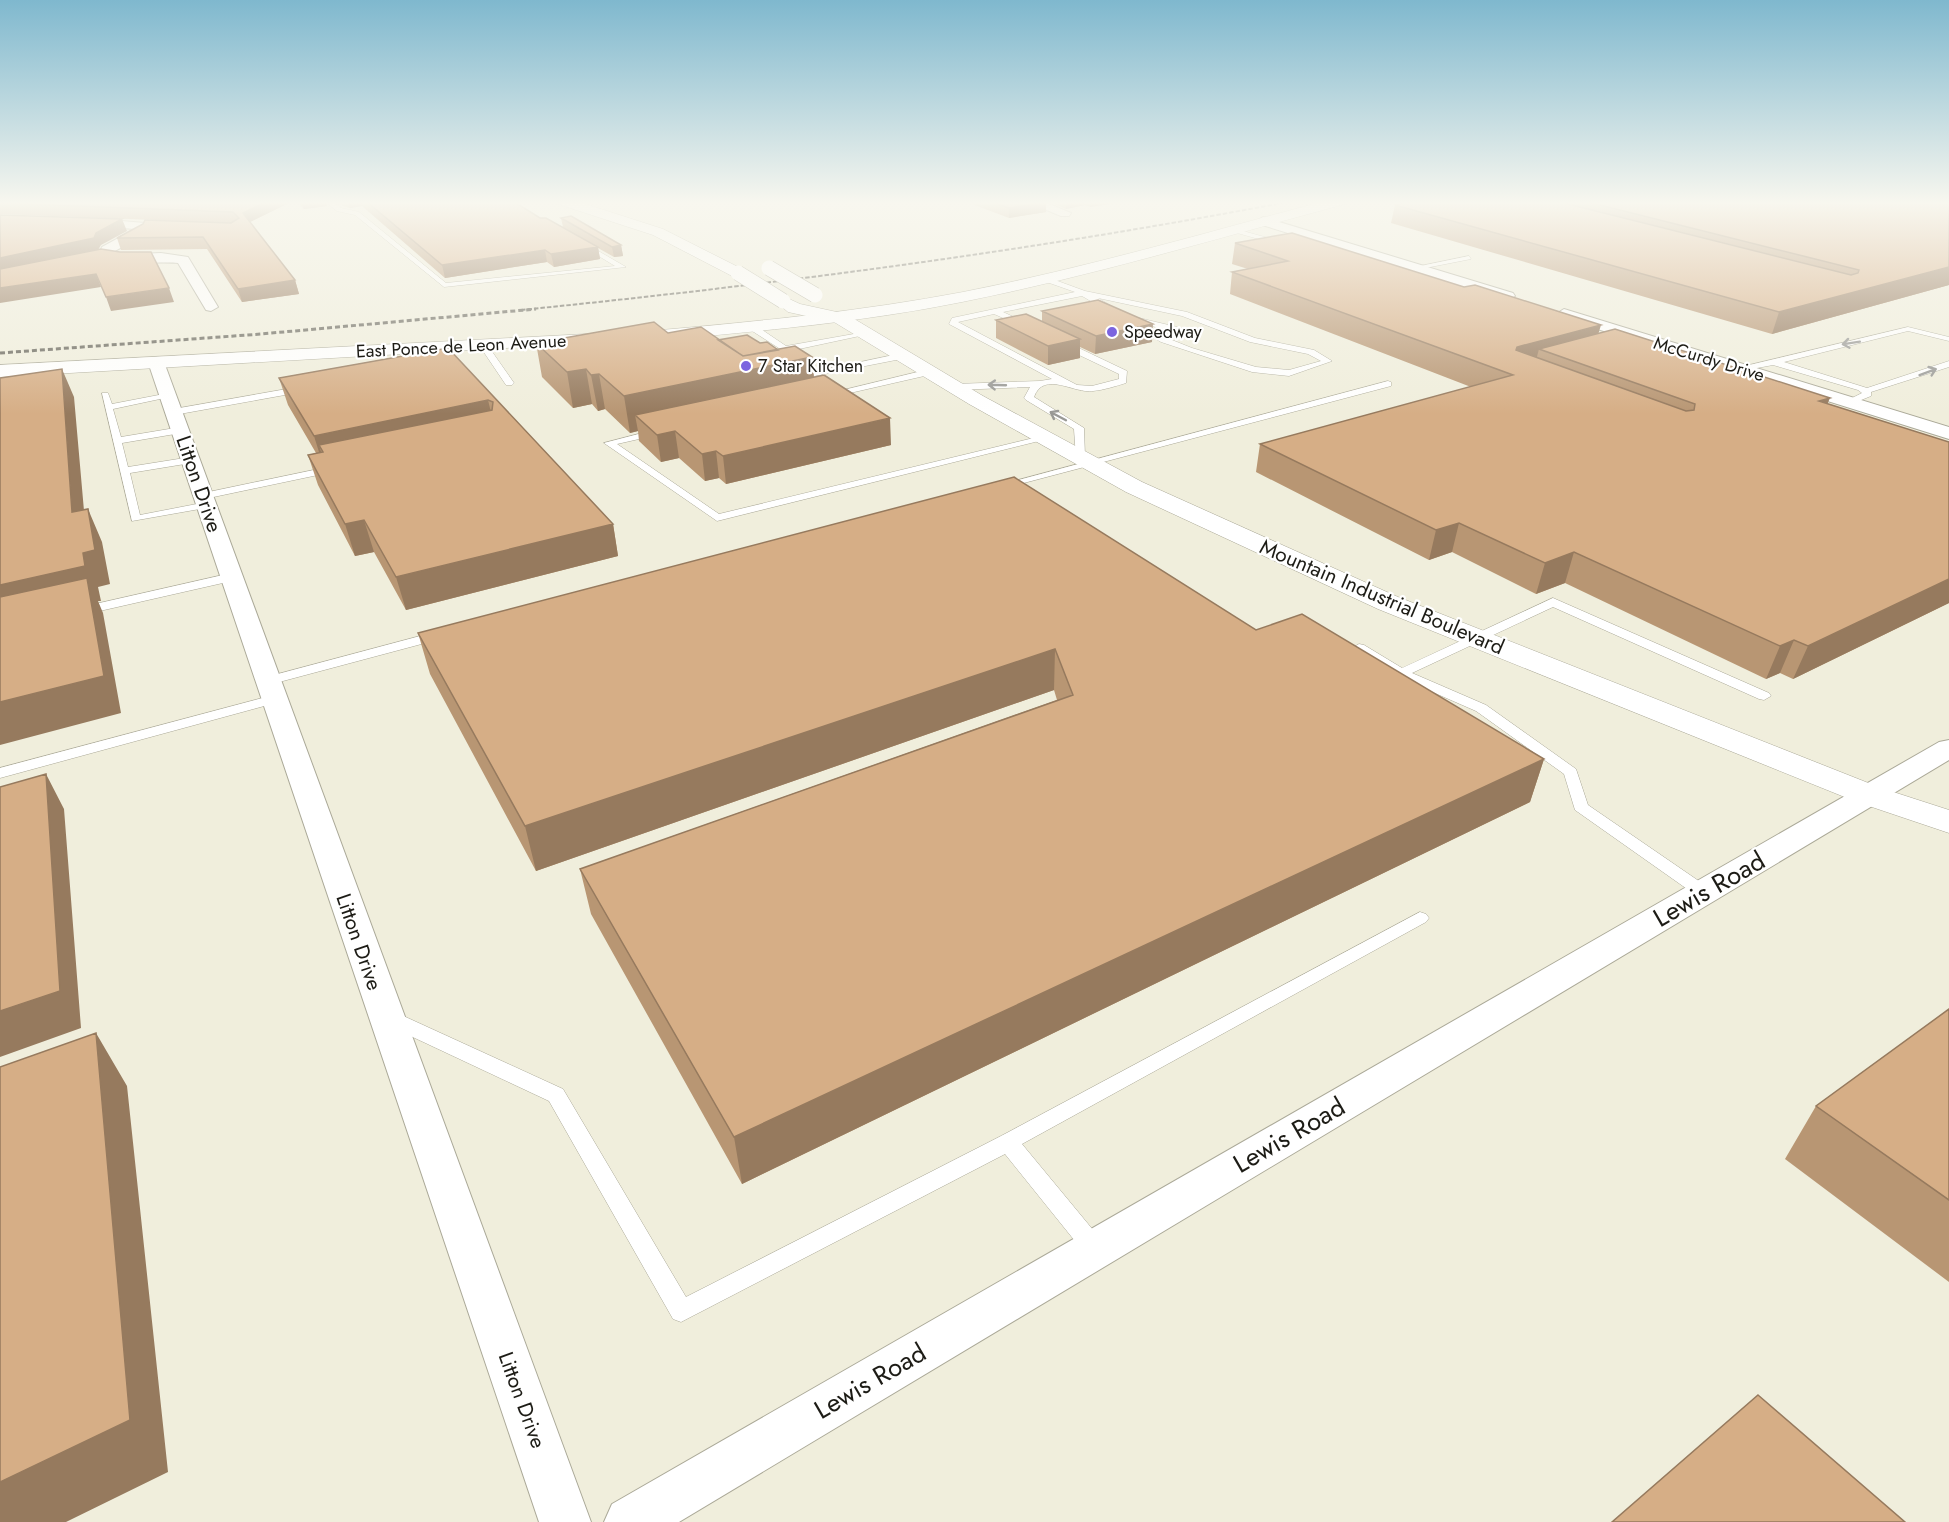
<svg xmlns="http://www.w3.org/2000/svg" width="1949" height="1522" viewBox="0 0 1949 1522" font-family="Jost,sans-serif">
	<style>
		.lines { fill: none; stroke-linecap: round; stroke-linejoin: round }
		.service-casing { stroke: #aba998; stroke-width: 1 }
		.minor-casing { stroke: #aba998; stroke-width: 2 }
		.secondary-casing { stroke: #aba998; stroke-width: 1 }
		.primary-casing { stroke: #aba998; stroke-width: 1 }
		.service { fill: #fff; fill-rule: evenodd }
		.minor { fill: #fff; fill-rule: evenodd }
		.secondary { fill: #fff; fill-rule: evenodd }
		.primary { fill: #fff; fill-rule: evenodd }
		.rail-far1 { stroke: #66645a; stroke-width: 2; stroke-dasharray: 4.5 2; stroke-linecap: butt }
		.rail { stroke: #66645a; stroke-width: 3; stroke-dasharray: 5 3; stroke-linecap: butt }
		.primary-bridge-casing { stroke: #aba998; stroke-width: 16; stroke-linecap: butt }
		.primary-bridge { stroke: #fff; stroke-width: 15 }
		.wall { fill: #b89673 }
		.shaded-wall { fill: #967a5e }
		.building { fill: #d6ae86; stroke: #967a5e; stroke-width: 1.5 }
		.oneway { stroke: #999996 }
		.poi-dot { fill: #7b64df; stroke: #fff; stroke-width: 2 }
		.labels { text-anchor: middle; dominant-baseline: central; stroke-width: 4.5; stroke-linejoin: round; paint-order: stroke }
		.far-poi-label { font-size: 18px; fill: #1d1c16; stroke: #fff; text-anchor: start }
		.far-street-label { font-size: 18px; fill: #1d1c16; stroke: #fff }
		.street-label { font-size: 21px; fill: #1d1c16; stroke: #fff }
		.near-street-label { font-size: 26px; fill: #1d1c16; stroke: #fff }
	</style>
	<rect width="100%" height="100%" fill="#f0eedc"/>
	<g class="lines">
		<g class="service-casing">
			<path id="service" d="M325 201H332L341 208 359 212 446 283 615 266 579 244 581 241 626 267 444 287 355 215 337 211Z
				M1232 228 1286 243 1287 244 1284 246 1230 231Z
				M1469 256 1471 259 1405 272 1401 270Z
				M1044 276 1085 291 1187 312 1255 338 1314 350 1332 361 1289 376 1252 372 1161 342 1082 296 1003 312 1029 324V328H1026L994 314 958 322 1077 385 1092 386 1119 379V374L1058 345V341H1064L1127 371 1126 383C1116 386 1104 390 1093 391 1074 394 1044 370 1034 397L1084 428 1085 457 1076 459 1074 429 1026 400 1024 398 1030 387 955 390 950 387 955 384 1040 381 1052 379 949 324 952 318 1075 292 1041 280ZM1098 298 1182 316 1250 342 1308 354 1321 361 1289 370 1256 367 1192 348 1167 338 1140 323 1171 331 1190 339 1197 337 1177 327 1139 318 1135 320Z
				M749 325H755L786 346 865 332 869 334 785 352 749 329Z
				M1908 327 1949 337V341L1908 331 1784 362 1867 388 1949 361V367L1871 392V396L1849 405 1844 402 1862 393 1858 390 1773 365 1741 371 1737 368Z
				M480 343H486L514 383 512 385H506L479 345Z
				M903 353 906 354V358L794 380 790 377Z
				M930 369 933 370V374L828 398 823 395Z
				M1388 381 1391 382V386L1005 488H997L996 486Z
				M304 386 307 387V391L174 415 169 412 174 409Z
				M102 393H108L112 404 169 393 174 396 113 409 121 437 181 427 186 430 181 433 122 443 128 467 191 457 196 460 191 463 130 473 140 515 207 502 212 505 211 507 132 521Z
				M658 429 663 432 661 434 617 444 719 514 1046 435 1051 438 717 521 604 443Z
				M333 466 337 467V471L204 499 199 496 204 493Z
				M232 573 238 577 236 580 82 615 76 611 82 607Z
				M1553 598 1769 693 1771 696 1764 700 1759 699 1553 607 1412 673 1486 705 1576 769 1588 805 1709 888 1712 892 1709 896H1697L1575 810 1564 774 1476 711 1396 676 1352 648 1359 644 1364 645 1402 668Z
				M439 631 444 632 446 635 444 638 268 685 261 681 263 678Z
				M274 695 279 696 281 699 279 702 0 778V768Z
				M1420 912 1426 914 1429 918 1426 922 1022 1144 1103 1242 1106 1249 1103 1256 1095 1259 1087 1256 1005 1154 681 1322 673 1319 549 1101 385 1024 382 1019 385 1014 392 1012 399 1014 563 1089 686 1297 1001 1136Z"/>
		</g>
		<g class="minor-casing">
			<path id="minor" d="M1025 201H1042L1071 213 1069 216H1061Z
				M1263 217 1513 293 1515 296 1508 300 1503 299 1259 224 1257 221Z
				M86 218 145 223 148 231 146 234 113 252V255L161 253 188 257 218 307 211 311 206 310 178 263C163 261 118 266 109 258L0 282V274L100 252 102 247 135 229 82 225 80 222Z
				M1564 309 1949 427V439L1559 317 1556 314Z
				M156 357 164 362 591 1522H539L148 362Z
				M1949 740V760L679 1522H604L612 1504 1939 742Z"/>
		</g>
		<g class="secondary-casing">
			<path id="secondary" d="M1325 201H1347L1345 204C1218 238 1092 276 962 302 863 322 762 331 661 340L655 339 652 335 655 331 661 330C762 321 863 311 963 292 1085 268 1205 233 1325 201Z
				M588 334 594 335 597 339 594 343 0 377V365Z"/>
		</g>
		<g class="primary-casing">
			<path id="primary" d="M556 201H576L663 229 744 270 746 273 738 278 732 276 653 235 558 204Z
				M783 296 800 304 846 314 983 396 1142 482 1398 597 1881 788 1949 810V833L1857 802 1378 609 1126 492 969 404 834 322 788 312 775 301 777 297Z"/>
		</g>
		<use href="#service" class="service"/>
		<use href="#minor" class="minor"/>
		<use href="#secondary" class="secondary"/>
		<use href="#primary" class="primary"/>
		<path class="rail-far1" d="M521 310C780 284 1037 250 1292 201"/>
		<path class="rail" d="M0 353 261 334 536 309"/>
		<g class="primary-bridge-casing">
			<path id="primary-bridge" d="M769 268 815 295
				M738 273 783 301"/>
		</g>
		<use href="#primary-bridge" class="primary-bridge"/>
	</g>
	<path class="wall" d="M0 201H293L250 222 295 280 299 294 242 302 207 249 121 250 117 238 232 223 0 214Z
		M296 201H326L327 206 304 209Z
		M336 201H513L540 218 563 227 561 218 621 245 623 256 614 257 598 248 600 259 554 267 547 262 445 278 362 206 350 208 343 206Z
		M964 201H1042L1046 212 1009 218Z
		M1048 201H1130L1090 207 1085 205 1066 209Z
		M1416 201H1949V285L1772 334 1391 223 1395 205Z
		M1235 243 1598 333 1949 442V603L1793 679 1780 673 1766 679 1565 583 1536 594 1452 552 1429 560 1256 472 1260 444 1471 387 1230 294 1232 272 1248 269 1232 264Z
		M1042 311 1152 342 1095 354 1080 347V358L1048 365 996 338V320L1042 322Z
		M668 333 718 340 760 343 778 350 812 357 814 377 891 445 726 484 719 478 705 481 679 458 661 462 639 441 638 431 630 433 605 409 598 411 592 404 573 408 542 377 536 343Z
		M448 348 613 524 618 556 406 610 374 552 355 556 318 485 308 455 316 453 288 405 279 378Z
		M1256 630 1544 759 1530 802 742 1184 591 914 580 869 1057 700 1054 690 536 871 430 674 418 633Z
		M1949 1009V1282L1785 1159 1816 1106Z"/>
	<path class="shaded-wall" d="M267 201H293L246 224 243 213Z
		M301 201H326L327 206 304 209Z
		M348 201H361L362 206 350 208Z
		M1066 201H1086L1085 205 1066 209Z
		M1090 201H1130L1090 207Z
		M1046 202V212L1009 218V208Z
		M122 219 127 231 101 245 98 250 0 272V258Z
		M621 245 623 256 614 257 612 247Z
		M598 247 600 259 554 267 551 254Z
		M545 250 547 262 445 278 442 265Z
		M1949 267V285L1772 334 1779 312Z
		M96 274 101 287 0 303V288Z
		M295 280 299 294 242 302 238 289Z
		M169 288 174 302 111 311 106 297Z
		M1153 324 1152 342 1095 354 1096 336Z
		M1601 325 1594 348 1539 349 1535 364 1516 350 1517 347Z
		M1080 339V358L1048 365V346Z
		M812 357 815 392 635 415 638 431 630 433 624 396Z
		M62 369 74 397 87 545 72 512Z
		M586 369 592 404 573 408 567 372Z
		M599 374 605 409 598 411 591 375Z
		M1830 398 1819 423V401Z
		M488 400 495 429 319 445 325 465H323L314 436Z
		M890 418 891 445 726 484 723 456Z
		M675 431 679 458 661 462 657 435Z
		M716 451 719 478 705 481 702 454Z
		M88 509 102 542 110 584 98 587 101 601H98L103 613 121 713 0 745V585L83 553Z
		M364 520 374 552 355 556 345 524Z
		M1459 523 1452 552 1429 560 1436 530Z
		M613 524 618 556 406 610 396 577Z
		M1574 552 1565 583 1536 594 1545 563Z
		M1949 579V603L1793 679 1808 646Z
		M1794 640 1780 673 1766 679 1780 646Z
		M1055 649 1054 690 536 871 525 826Z
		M1544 759 1530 802 742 1184 734 1137Z
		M46 774 64 809 81 1028 0 1057V1011Z
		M96 1033 127 1086 168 1472 66 1522H0V1482Z"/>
	<path class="building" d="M0 201H267L243 213 295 280 238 289 203 237 117 238 143 224 145 220 231 223 239 218 233 212 0 203Z
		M366 201H513L540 218H546L598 247 551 254 545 250 442 265Z
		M989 201H1042L1046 202 1009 208Z
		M1416 201H1556L1851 275 1858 273 1859 270 1584 201H1949V267L1779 312 1395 205Z
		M0 215 122 219 96 233 94 238 0 258Z
		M571 216 621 245 612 247 561 218Z
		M1292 233 1464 287 1475 285 1601 325 1517 347 1516 350 1686 411 1694 410 1695 404 1539 349 1615 329 1830 398 1819 401 1949 442V579L1808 646 1794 640 1780 646 1574 552 1545 563 1459 523 1436 530 1260 444 1513 375 1232 272 1288 261 1235 243Z
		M101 249 120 252H151L169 288 106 297 96 274 0 288V269Z
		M1098 300 1153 324 1096 336 1042 311Z
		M1026 314 1080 339 1048 346 996 320Z
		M654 322 668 333 701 327 743 356 795 346 812 357 624 396 599 374 591 375 586 369 567 372 536 343Z
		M747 335 760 343 767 342 778 350 743 356 718 340Z
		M448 348 613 524 396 577 364 520 345 524 308 455 323 452 319 445 492 410 493 402 488 400 314 436 279 378Z
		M62 369 72 512 88 509 95 550 83 553 85 566 0 585V378Z
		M824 375 890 418 723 456 716 451 702 454 675 431 657 435 635 415Z
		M1014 477 1256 630 1302 614 1544 759 734 1137 580 869 1073 695 1055 649 525 826 418 633Z
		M87 578 104 676 0 702V597Z
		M46 774 60 991 0 1011V787Z
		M1949 1009V1200L1816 1106Z
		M96 1033 130 1420 0 1482V1067Z
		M1758 1395 1905 1522H1612Z"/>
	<defs><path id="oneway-shaft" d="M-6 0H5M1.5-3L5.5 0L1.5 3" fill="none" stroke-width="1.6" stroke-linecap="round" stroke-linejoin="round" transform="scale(1.5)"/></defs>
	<g class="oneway">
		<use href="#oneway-shaft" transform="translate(1851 343) rotate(171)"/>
		<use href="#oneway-shaft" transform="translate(1928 372) rotate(-20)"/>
		<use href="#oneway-shaft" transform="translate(997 385) rotate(-178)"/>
		<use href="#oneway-shaft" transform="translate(1058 416) rotate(-152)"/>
	</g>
	<linearGradient id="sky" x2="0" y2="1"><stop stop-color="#7fb8ce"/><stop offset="0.49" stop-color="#f8f7ef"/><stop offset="1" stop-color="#f8f7ef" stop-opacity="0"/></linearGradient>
	<rect width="1949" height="414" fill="url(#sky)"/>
	<g class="poi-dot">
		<circle cx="1112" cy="332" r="6"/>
		<circle cx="746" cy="366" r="6"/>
	</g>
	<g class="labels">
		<g class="far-poi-label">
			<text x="1124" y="332">Speedway</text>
			<text x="758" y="366">7 Star Kitchen</text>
		</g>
		<g class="far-street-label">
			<text transform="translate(461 346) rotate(-3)">East Ponce de Leon Avenue</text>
			<text transform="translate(1709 359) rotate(17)">McCurdy Drive</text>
		</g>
		<g class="street-label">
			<text transform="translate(199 484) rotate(71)">Litton Drive</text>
			<text transform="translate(1382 597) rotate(23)">Mountain Industrial Boulevard</text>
			<text transform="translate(359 942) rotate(71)">Litton Drive</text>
			<text transform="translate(522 1400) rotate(70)">Litton Drive</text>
		</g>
		<g class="near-street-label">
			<text transform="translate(1709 889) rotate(-30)">Lewis Road</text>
			<text transform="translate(1289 1135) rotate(-30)">Lewis Road</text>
			<text transform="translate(870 1381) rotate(-30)">Lewis Road</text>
		</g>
	</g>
</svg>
